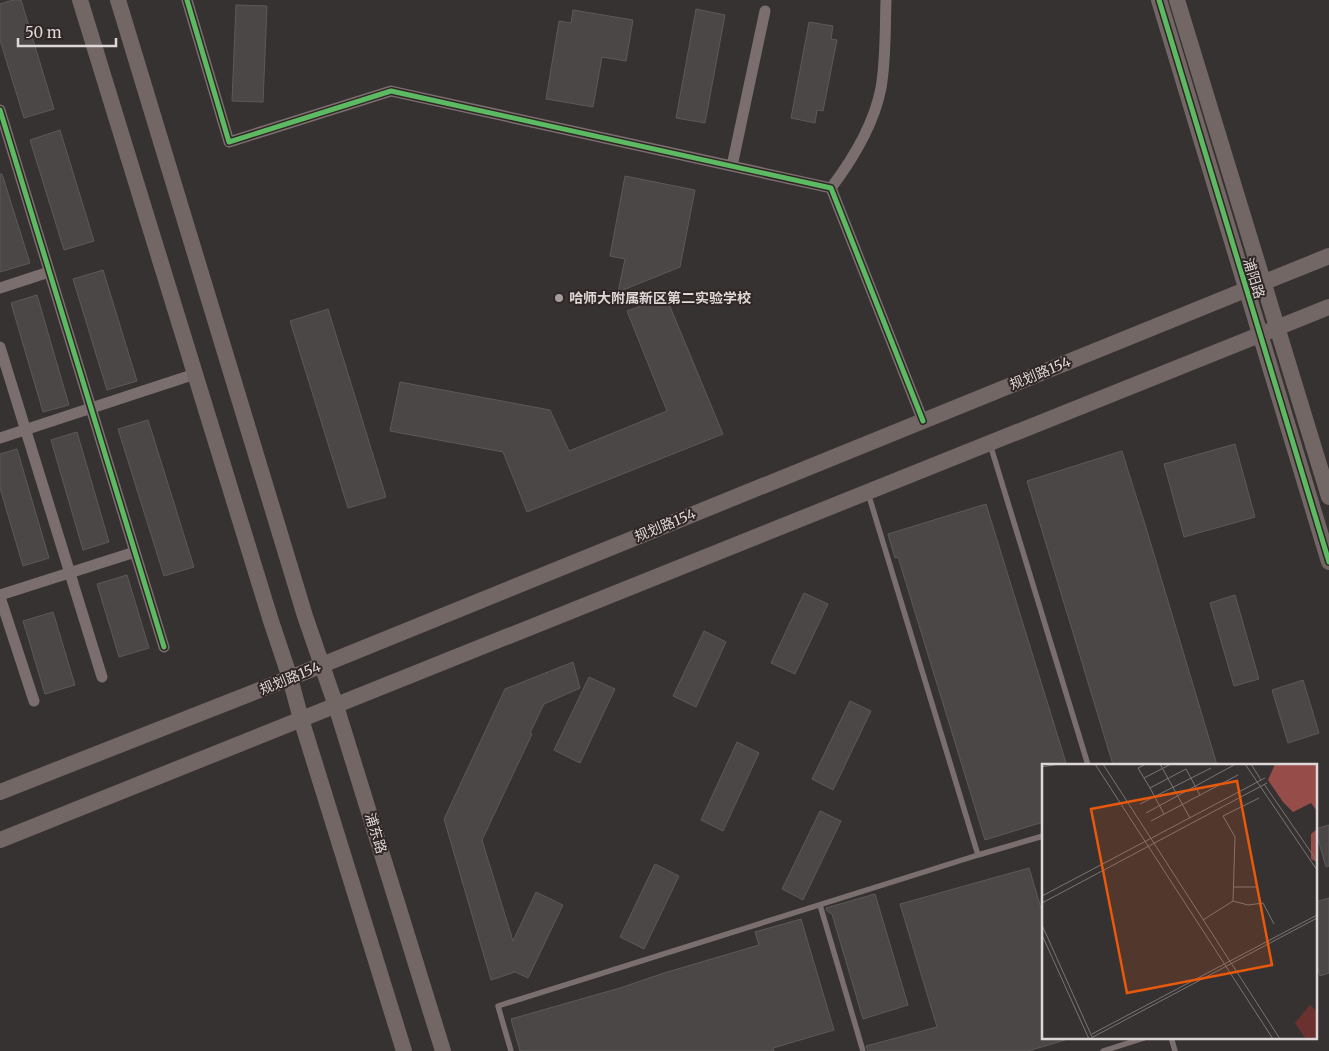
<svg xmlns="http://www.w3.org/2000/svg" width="1329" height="1051" viewBox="0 0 1329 1051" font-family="Merriweather,'Noto Sans SC',serif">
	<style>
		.building { fill: #4b4747; stroke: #5e5959 }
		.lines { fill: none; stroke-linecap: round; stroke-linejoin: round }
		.lane { stroke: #7a6e6e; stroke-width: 5.5 }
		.street { stroke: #7a6e6e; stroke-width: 11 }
		.secondary { stroke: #736766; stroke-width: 16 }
		.cycleway-casing { stroke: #302625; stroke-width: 8 }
		.cycleway { stroke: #5cba63; stroke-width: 5 }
		.poi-dot { fill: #a49d9d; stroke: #302625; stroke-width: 2 }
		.labels { text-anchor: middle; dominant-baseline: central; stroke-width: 4; stroke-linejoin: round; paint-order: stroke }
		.street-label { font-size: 14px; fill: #ded7d7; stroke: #302625 }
		.poi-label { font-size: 14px; font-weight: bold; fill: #ded7d7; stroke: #302625; text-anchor: start }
		.inset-road { fill: none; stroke: #7a7474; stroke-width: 1 }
		.view { fill: #e8590c; fill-opacity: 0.15; stroke: #e8590c; stroke-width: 2.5 }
		.inset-edge { fill: none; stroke: #ded7d7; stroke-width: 2.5 }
	</style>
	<rect width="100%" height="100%" fill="#373232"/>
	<path class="building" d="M13 0H21L54 109 24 118 0 40V4Z
		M236 5 267 6 263 102 232 101Z
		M696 9 725 15 705 123 676 118Z
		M573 10 633 20 626 61 602 57 593 107 546 99 559 21 571 23Z
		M809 22 833 26 831 39 837 40 823 111 817 110 815 123 791 118Z
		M60 130 94 241 64 250 30 140Z
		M0 174H2L30 263 0 272Z
		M625 176 695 190 680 267 618 292 625 259 610 256Z
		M103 270 137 381 107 390 73 279Z
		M37 295 69 405 43 412 11 303Z
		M666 297 723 434 527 512 503 452 390 431 400 382 550 410 569 451 667 411 627 311Z
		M328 309 386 497 348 508 290 321Z
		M148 420 194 567 164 576 118 429Z
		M77 432 109 542 83 550 51 440Z
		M1235 444 1255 517 1184 537 1164 464Z
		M17 449 49 558 23 566 0 488V454Z
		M1122 451 1147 531 1217 765H1113L1084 669 1027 481Z
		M986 504 1066 763 1060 765H1043V822L985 840 898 557 895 558 888 534Z
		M127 575 149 648 119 657 97 584Z
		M804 593 828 604 795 674 771 663Z
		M1235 595 1259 679 1234 686 1210 603Z
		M53 612 75 685 45 694 23 621Z
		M704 631 726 642 696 707 673 696Z
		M573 662 580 688 544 704 530 733 532 734 482 840 513 941 536 892 563 905 528 978 515 972 491 980 444 819 505 689Z
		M589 677 615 689 580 763 554 750Z
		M1303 680 1319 733 1288 743 1272 690Z
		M850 701 871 711 833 790 812 779Z
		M737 742 759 753 723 831 701 820Z
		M820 811 841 821 803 900 782 889Z
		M1329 825V866L1326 867 1315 829Z
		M655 864 679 876 644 949 620 937Z
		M1029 868 1043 915V1037H1065V1040L1028 1051H868L866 1046 937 1027 900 904Z
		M875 894 908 1005 863 1019 832 914 827 911 826 908Z
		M1329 898V973L1320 976 1315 959V902Z
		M801 919 834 1030 773 1048 774 1051H520L511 1019 620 988 664 973 759 945 755 932Z"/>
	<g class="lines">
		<path class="lane" d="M990 444 1088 765
			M868 493 978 855 1043 836
			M820 905 863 1051
			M1171 1037 1175 1051
			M511 1051 498 1006 978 855
			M1103 1051 1147 1037"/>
		<path class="street" d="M187 0 229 142 391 91 831 188 923 421
			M0 110 164 647
			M732 166 765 11
			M831 188C853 159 874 124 881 88 886 59 885 29 886 0
			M0 288 49 272
			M0 347 102 677
			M0 438 195 374
			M0 595 135 552
			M0 597 34 701"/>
		<path class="secondary" d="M80 0 271 621 290 678 301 719 404 1051
			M118 0 305 616 336 706 443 1051
			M1159 0 1329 562
			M1177 0 1329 497
			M0 792 290 678 1329 256
			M0 840 1329 307"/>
		<g class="cycleway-casing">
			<path id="cycleway" d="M187 0 229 142 391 91 831 188 923 421
				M1159 0 1329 562
				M0 110 164 647"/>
		</g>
		<use href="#cycleway" class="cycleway"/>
	</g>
	<circle class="poi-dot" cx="559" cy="298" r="5"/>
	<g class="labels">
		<g class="street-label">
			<text transform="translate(1254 278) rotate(73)">浦阳路</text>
			<text transform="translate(1040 373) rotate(-22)">规划路154</text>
			<text transform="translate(665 525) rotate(-22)">规划路154</text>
			<text transform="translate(290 678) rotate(-22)">规划路154</text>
			<text transform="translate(376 833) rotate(73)">浦东路</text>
		</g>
		<g class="poi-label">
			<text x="569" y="298">哈师大附属新区第二实验学校</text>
		</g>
	</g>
	<g transform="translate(1042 764)">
		<rect width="275" height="275" fill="#373232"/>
		<path d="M268 241 275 247V275H264L253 259Z" fill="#6b312f"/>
		<path d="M233 0H275V47L269 39 251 48 241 38 226 16ZM275 65V98L269 95V70Z" fill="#964d49"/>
		<path class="inset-road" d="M53 0 231 275M61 0 238 275M104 0 96 4 108 24M118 0 148 54M203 0 275 106M209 0 219 16M0 3 17 0M102 14 129 0M222 20 275 97M98 40 169 4M104 49 192 1M122 50 108 24 144 5 158 31M109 57 196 11M191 123H214M0 132 223 14M191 137 206 141 221 139 232 160M0 139 225 19M161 156 191 137 193 73 181 52 217 34M0 161 51 275M0 171 47 275M50 270 275 151M51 273 275 154"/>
		<path class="view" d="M195 17 230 201 85 229 49 45Z"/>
		<rect width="275" height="275" class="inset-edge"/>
	</g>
	<path d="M18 38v8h98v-8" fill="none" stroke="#ded7d7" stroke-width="2.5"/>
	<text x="25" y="38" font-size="15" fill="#ded7d7" stroke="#302625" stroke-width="4" paint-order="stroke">50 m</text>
</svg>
